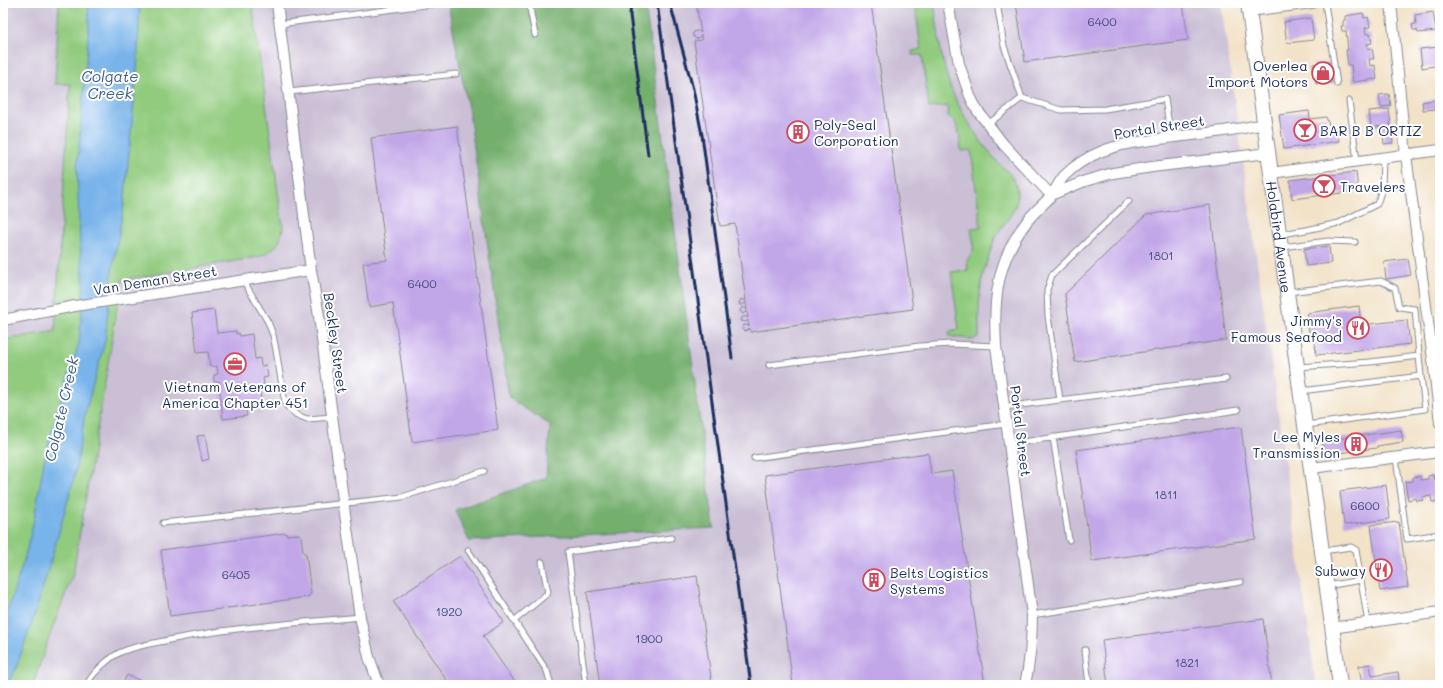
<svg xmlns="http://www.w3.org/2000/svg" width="1443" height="688" viewBox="0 0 1443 688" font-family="Mali,sans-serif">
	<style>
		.industrial { fill: #cbbfd5 }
		.green { fill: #91cb7e; stroke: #567d6e }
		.forest { fill: #74af6d; stroke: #486f66 }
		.water { fill: #78b3ea; stroke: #4a71a4 }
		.building { fill: #c2a7e8 }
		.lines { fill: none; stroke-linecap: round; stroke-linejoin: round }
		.service-casing { stroke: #868892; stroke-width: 7 }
		.minor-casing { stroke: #868892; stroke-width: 12 }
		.secondary-casing { stroke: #868892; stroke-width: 16 }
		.path { stroke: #868892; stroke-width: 2; stroke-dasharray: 3 3; stroke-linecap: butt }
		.service { stroke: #fff; stroke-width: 5 }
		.minor { stroke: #fff; stroke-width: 10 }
		.secondary { stroke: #fff; stroke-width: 14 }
		.rail { stroke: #1b2f5e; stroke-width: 3 }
		.labels { text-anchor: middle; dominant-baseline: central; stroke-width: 4; stroke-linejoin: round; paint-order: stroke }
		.number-label { font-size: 12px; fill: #454d80 }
		.poi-label { font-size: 14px; fill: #1b2f5e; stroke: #fff; text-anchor: end }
		.street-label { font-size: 14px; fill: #1b2f5e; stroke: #fff }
		.water-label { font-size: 15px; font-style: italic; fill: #3c5d8f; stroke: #fff }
	</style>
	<rect width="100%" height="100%" fill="#fff"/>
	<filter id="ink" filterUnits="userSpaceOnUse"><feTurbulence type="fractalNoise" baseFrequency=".025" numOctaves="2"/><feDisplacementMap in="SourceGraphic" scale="8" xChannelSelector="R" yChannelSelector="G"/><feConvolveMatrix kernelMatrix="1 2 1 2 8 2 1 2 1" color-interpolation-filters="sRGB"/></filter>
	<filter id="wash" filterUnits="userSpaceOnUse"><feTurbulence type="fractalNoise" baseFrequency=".012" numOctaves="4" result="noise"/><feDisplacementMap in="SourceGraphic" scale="16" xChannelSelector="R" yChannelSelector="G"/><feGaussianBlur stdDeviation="0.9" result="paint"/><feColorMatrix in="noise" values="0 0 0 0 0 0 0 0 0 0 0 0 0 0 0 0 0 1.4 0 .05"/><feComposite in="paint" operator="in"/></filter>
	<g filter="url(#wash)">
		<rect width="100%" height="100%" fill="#f2e2c7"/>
		<path class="industrial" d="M3 3H59L55 84 70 83 55 332 3 340Z
			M252 3H1221L1316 685H33L47 643 117 320 122 280 259 257 281 238 283 228Z"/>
		<path class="green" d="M59 3H252L283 228C280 245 275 249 259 257L122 280 73 574 47 643 33 685H3V340L55 331 70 84H55Z
			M915 3H934C939 37 942 75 959 106 969 124 981 143 995 159 1003 168 1016 177 1017 190 1020 211 1003 222 995 238 992 246 989 256 986 264 978 288 979 312 979 336L973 340 949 336 950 331 959 329 951 272 968 270 967 260C977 249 973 242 971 228L981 227 971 150 961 151C959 137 961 123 948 116L947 106 929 108 922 55H912V51L921 49Z"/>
		<path class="forest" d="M448 3H645L714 528 469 541 455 510 546 478 550 425 509 398 470 119Z"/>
		<path class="water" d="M88 3H140L137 70 124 205 112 271 105 341 85 414 75 475 57 539 36 611 16 668 7 685H3V625L25 557 34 520 44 461 59 406 79 343 84 285 80 245 77 169 89 25Z"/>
		<g id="blocks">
			<path class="building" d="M696 3H871L913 309 750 332 749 328 746 331 743 330 742 328 744 325H747L749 327 748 320 746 322 741 321 742 318 744 316 748 318 747 311 743 314 740 311 742 307H744L747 310 746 302 743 305H740L739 303 741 299 746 301 735 224 720 226 694 41 702 40 701 35 699 38 696 39 693 36V33L695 31H699L701 33Z
				M1016 3H1183L1188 40 1025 62Z
				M1433 12 1436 31 1418 33 1417 30H1413L1412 25 1416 24 1415 15Z
				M1363 13 1364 18 1368 17 1370 27 1365 28 1366 34H1370L1372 43 1367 44 1368 47V49L1372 48 1374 59H1369L1370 66 1375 65 1377 79 1353 82 1351 65H1348L1346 50H1348L1346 31H1342L1341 26H1343V21L1345 20V16Z
				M1311 18 1314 40 1287 43 1284 22Z
				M1438 47 1440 65 1422 68 1420 49Z
				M1329 62 1332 83 1316 84 1313 64Z
				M1389 94 1391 106 1381 107 1379 95Z
				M1440 99V109L1423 110 1422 102Z
				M1389 109 1393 143 1384 144 1382 126 1371 128 1369 111Z
				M1309 111 1310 119 1326 117 1329 125 1332 124 1333 129H1329L1330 132 1337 131 1339 141 1284 149 1279 115Z
				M457 126 498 430 412 442 393 303 369 307 363 263 387 260 371 138Z
				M1356 172 1358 191 1292 199 1290 180Z
				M1210 205 1226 340 1075 362 1065 294 1146 215Z
				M1329 246 1331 263 1306 266 1304 249Z
				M1408 259 1411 275 1386 279 1384 262Z
				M1359 306 1361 325 1407 320 1410 344 1316 355 1314 332H1309L1307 313Z
				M214 310 217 333 236 331V334L239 333 240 336 252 334 255 359 260 358 261 366 266 365 268 377 263 378 264 385 259 386 262 405 245 407 247 416 223 419 219 381 214 382V375L218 374 217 366 210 367 208 352 197 353 192 313Z
				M1241 427 1256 539 1092 561 1076 450Z
				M1401 430 1403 442 1377 446V448L1324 455 1322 441Z
				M205 435 209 459 202 461 197 436Z
				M928 453 931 474 952 471 985 685H793L765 475Z
				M1433 475 1434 479 1440 478V495L1438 496 1439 501 1432 502 1431 496 1422 497 1423 500 1417 501 1416 498 1408 500 1405 482 1413 481V477L1420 476V480L1428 479V476Z
				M1386 485 1390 519 1344 525 1340 491Z
				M1399 522 1408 587 1380 591 1371 525Z
				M286 533V535L298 534 301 535 303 552 306 554 311 593 308 597 170 616 161 550Z
				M460 556 504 622 483 636 517 685H450L393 601Z
				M697 576 712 685H600L587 592Z
				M1263 619 1272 685H1108L1102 640Z
				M1370 664 1372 676 1398 672 1400 685H1362L1359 666Z
				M127 675 150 685H122Z"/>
		</g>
	</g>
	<g filter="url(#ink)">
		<use href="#blocks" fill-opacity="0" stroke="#868892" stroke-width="1"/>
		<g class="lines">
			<g class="service-casing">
				<path id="service" d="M529 3 535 35
					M997 3 1004 46 1022 98
					M1325 3 1337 84
					M280 24 440 3
					M289 92 456 74
					M1349 101 1357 161
					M988 124 1022 98 1061 110 1105 109 1165 99 1171 138
					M1281 234 1306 230 1339 223 1377 204 1382 189 1383 158
					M1282 247 1328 241 1355 242
					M243 280 268 322 273 335 276 350 283 392 285 402 288 408 297 415 307 419 332 417
					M1288 292 1381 281 1395 288 1399 307 1415 309 1419 356
					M769 365 920 346 951 344 996 346
					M1298 367 1370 362 1419 356 1421 376
					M1301 391 1421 376 1425 409 1307 425
					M1060 400 1048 316 1047 290 1052 275 1129 201
					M1004 407 1226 379
					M1053 437 1069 540
					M1009 444 1238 410
					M754 458 1006 424
					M1396 458 1407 539 1440 534
					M163 523 402 497 484 471
					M468 550 547 671 551 685
					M1323 551 1351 547 1356 550 1368 623
					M1327 586 1361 580
					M1032 615 1241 582
					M514 621 548 593 542 562
					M1085 650 1089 685
					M87 685C91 674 110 657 121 652 138 645 156 643 174 639 235 627 298 623 360 617
					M586 685 568 552 671 538"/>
			</g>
			<g class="minor-casing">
				<path id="minor" d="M277 3 311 270 319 316 344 507 360 617 369 657 379 685
					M948 3 959 64 970 96 977 110 1004 145 1051 195
					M1391 3 1406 155 1434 367 1440 423
					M1249 11 1312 3
					M1271 173 1440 150
					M1051 195 1085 181 1113 173 1152 167 1268 153
					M3 320 75 306 311 270
					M1311 468 1440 452
					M1332 628 1440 612
					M1025 685C1030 662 1032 639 1032 615L996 346C993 299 997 259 1028 220 1035 211 1044 204 1051 196 1056 190 1059 181 1064 176 1074 166 1088 157 1100 152 1124 142 1149 141 1174 137 1204 134 1235 130 1265 124"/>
			</g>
			<g class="secondary-casing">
				<g id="secondary">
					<path id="s1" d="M1248 3 1340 685"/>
				</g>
			</g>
			<path class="path" d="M3 401V415"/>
			<use href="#service" class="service"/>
			<use href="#minor" class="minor"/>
			<use href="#secondary" class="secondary"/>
			<path class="rail" d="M631 3 630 15 648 155
				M657 3 751 685
				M670 3 693 89 702 135 732 358"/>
		</g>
	</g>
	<defs>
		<g id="shop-ring" transform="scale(1.15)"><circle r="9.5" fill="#fff" stroke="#d1495b" stroke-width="1.5"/><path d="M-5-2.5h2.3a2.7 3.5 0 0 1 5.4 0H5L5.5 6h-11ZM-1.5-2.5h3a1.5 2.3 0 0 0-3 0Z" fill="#d1495b"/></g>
		<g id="bar-ring" transform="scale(1.15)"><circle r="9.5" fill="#fff" stroke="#d1495b" stroke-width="1.5"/><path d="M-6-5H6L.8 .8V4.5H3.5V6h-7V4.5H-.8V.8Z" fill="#d1495b"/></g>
		<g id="building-ring" transform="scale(1.15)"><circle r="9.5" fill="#fff" stroke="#d1495b" stroke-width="1.5"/><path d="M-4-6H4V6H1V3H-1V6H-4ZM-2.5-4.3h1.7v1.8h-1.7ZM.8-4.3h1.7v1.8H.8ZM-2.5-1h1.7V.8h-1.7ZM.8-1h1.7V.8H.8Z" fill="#d1495b"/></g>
		<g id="restaurant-ring" transform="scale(1.15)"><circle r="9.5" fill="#fff" stroke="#d1495b" stroke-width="1.5"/><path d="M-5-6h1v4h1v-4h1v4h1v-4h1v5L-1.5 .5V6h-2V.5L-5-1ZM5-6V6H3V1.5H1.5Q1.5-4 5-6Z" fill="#d1495b"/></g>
		<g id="office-ring" transform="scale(1.15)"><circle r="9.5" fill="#fff" stroke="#d1495b" stroke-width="1.5"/><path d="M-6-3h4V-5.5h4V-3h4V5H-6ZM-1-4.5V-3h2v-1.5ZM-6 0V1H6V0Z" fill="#d1495b"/></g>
	</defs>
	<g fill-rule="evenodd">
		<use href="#shop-ring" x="1323" y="73"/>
		<use href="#bar-ring" x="1305" y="130"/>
		<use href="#building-ring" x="798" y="132"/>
		<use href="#bar-ring" x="1324" y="186"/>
		<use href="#restaurant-ring" x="1358" y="328"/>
		<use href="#office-ring" x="235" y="364"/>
		<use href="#building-ring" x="1356" y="444"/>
		<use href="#restaurant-ring" x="1381" y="570"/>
		<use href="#building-ring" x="874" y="580"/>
	</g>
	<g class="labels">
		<g class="number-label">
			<text x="1102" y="21">6400</text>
			<text x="1161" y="255">1801</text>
			<text x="422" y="283">6400</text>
			<text x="1166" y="494">1811</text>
			<text x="1365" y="505">6600</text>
			<text x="236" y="574">6405</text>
			<text x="449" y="611">1920</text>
			<text x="649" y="638">1900</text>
			<text x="1187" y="662">1821</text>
		</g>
		<g class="poi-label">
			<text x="1308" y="65">Overlea<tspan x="1308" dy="16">Import Motors</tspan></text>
			<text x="814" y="124" text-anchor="start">Poly-Seal<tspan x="814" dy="16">Corporation</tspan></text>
			<text x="1320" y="130" text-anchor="start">BAR B B ORTIZ</text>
			<text x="1340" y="186" text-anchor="start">Travelers</text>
			<text x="1342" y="320">Jimmy's<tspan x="1342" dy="16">Famous Seafood</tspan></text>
			<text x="235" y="386" text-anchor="middle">Vietnam Veterans of<tspan x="235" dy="16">America Chapter 451</tspan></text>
			<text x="1340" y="436">Lee Myles<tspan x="1340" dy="16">Transmission</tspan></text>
			<text x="1366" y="570">Subway</text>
			<text x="890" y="572" text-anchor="start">Belts Logistics<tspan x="890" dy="16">Systems</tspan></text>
		</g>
		<g class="street-label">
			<text transform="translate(1159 127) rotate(-9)">Portal Street</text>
			<text stroke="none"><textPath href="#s1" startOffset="236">Holabird Avenue</textPath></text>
			<text transform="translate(155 280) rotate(-9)">Van Deman Street</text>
			<text transform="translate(336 343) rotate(82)">Beckley Street</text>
			<text transform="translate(1021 431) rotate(83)">Portal Street</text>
		</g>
		<g class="water-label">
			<text x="110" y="76">Colgate<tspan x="110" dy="17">Creek</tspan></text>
			<text transform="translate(61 409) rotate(-77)">Colgate Creek</text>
		</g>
	</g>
	<rect width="1443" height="688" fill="none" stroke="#fff" stroke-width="16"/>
</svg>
